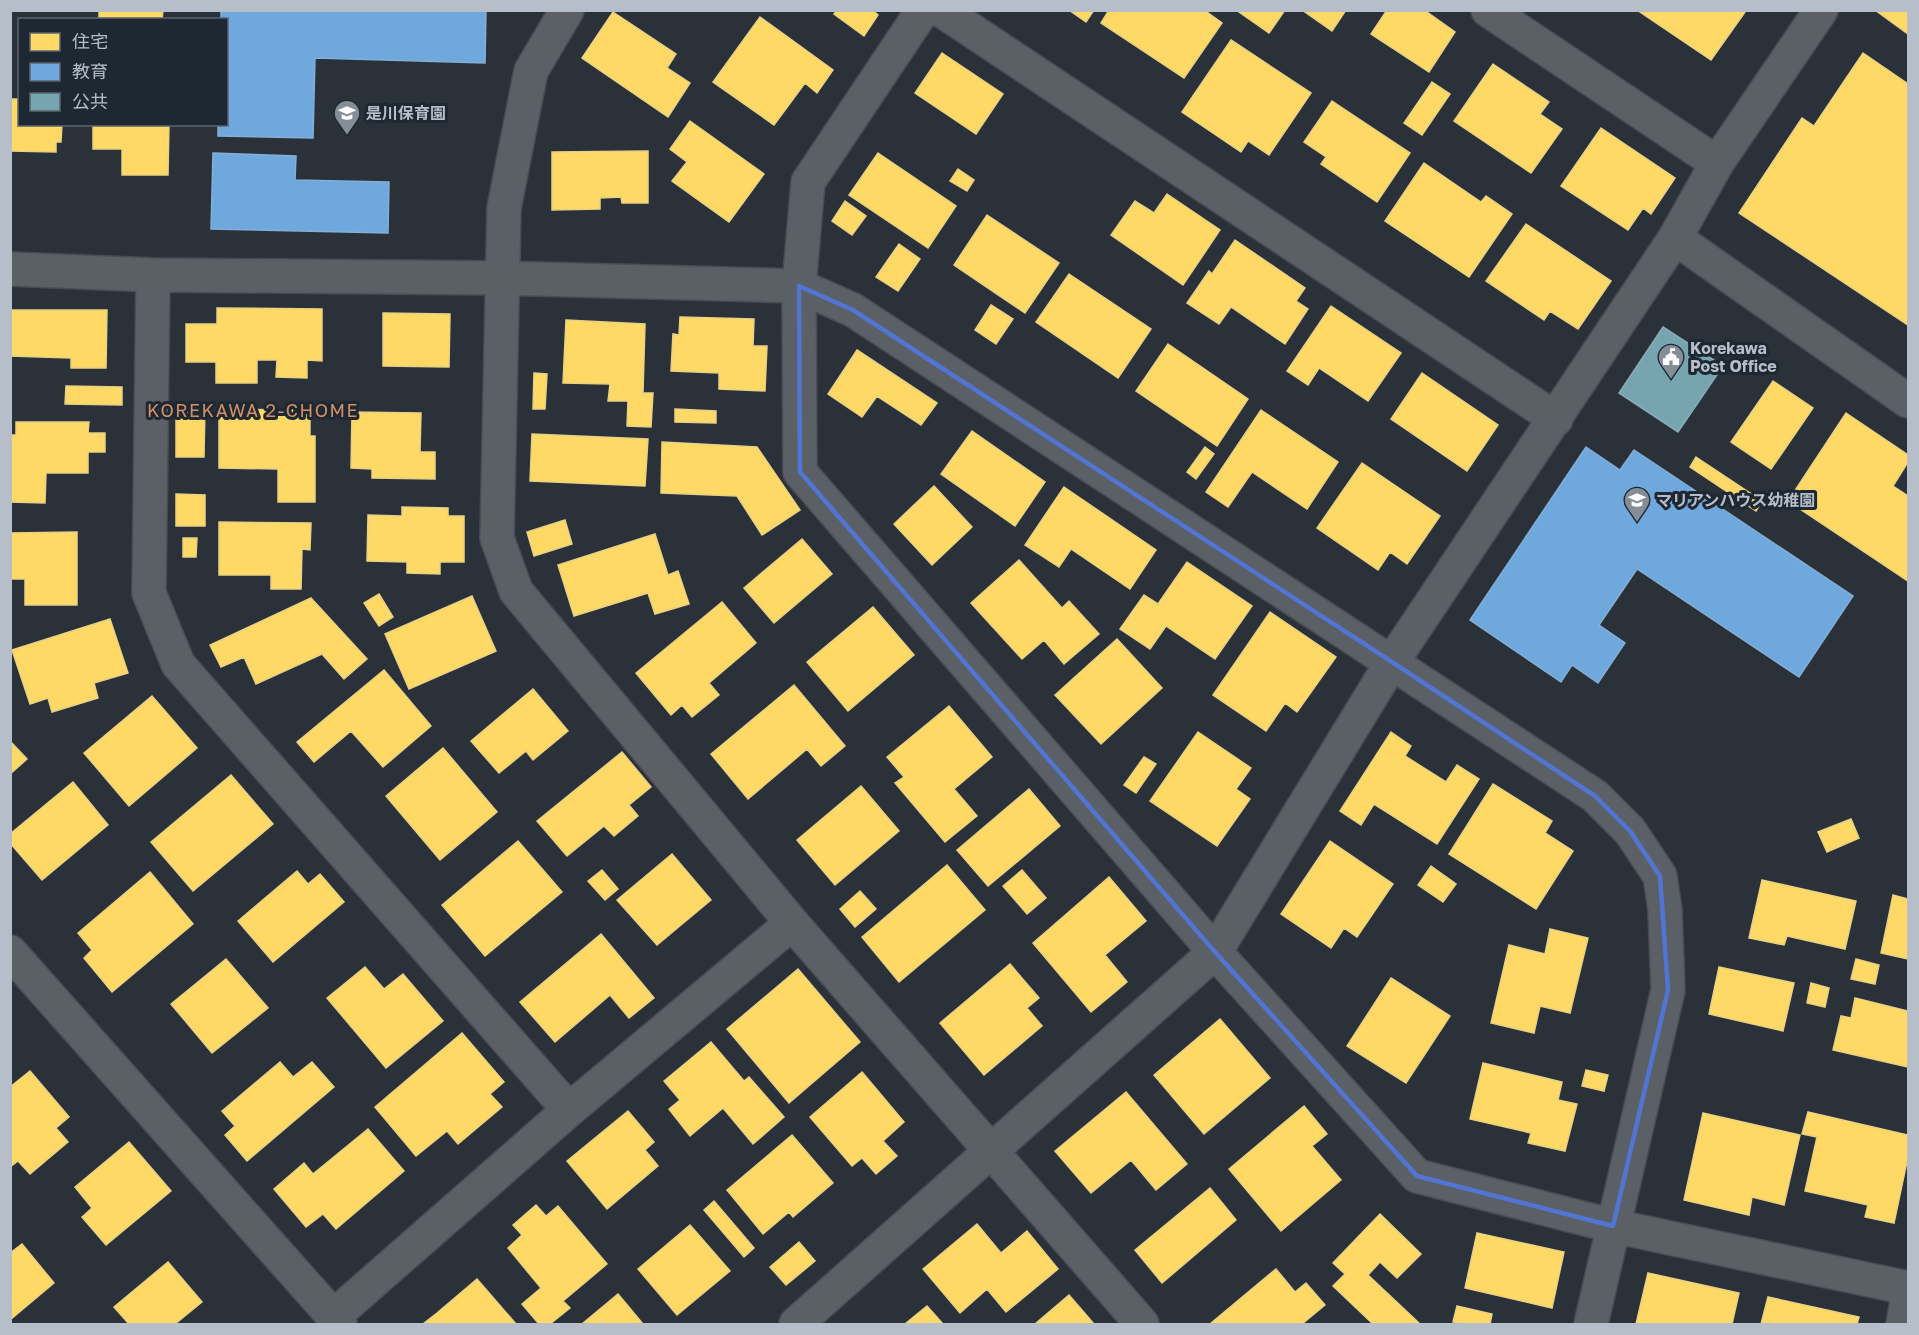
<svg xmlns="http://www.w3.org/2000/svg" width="1919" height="1335" viewBox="0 0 1919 1335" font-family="'Golos Text','Noto Sans JP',sans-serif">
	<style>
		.homes { fill: #ffd966; stroke: #e9d184; stroke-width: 1.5 }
		.schools { fill: #6fa8dc; stroke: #84afd6; stroke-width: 1.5 }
		.public { fill: #76a5af; stroke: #89acb7; stroke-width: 1.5 }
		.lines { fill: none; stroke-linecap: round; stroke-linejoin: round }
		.street-casing { stroke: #494d53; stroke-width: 36 }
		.street { stroke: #5b6066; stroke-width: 33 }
		.marked { fill: none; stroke: #5275d3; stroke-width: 4.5; stroke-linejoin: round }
		.labels { text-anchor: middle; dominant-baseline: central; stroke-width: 6; stroke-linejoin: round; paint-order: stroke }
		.poi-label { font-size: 16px; font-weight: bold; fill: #b5bec9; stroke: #1e2833; text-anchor: start }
		.neighbourhood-label { font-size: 18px; letter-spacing: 1.5px; fill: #d49065; stroke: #1e2833 }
	</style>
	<rect width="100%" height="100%" fill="#2b3138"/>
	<path class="homes" d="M99 10H163L162 20H99Z
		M837 10H872L878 15 864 36 834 14Z
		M1069 10H1094L1086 22Z
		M1109 10H1204L1222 23 1184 78 1101 23Z
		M1240 10H1285L1269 33 1239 12Z
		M1302 10H1346L1332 31Z
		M1387 10H1424L1455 32 1429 72 1371 34Z
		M1637 10H1743L1745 12 1711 60Z
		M1875 10H1908V34Z
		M613 12 676 54 667 68 690 83 668 117 582 58Z
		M760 17 833 70 817 93 805 83 774 125 713 82Z
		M1231 40 1311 93 1269 155 1248 141 1241 152 1182 112Z
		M942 53 1003 94 976 134 915 93Z
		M1863 53 1908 84V325L1739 213 1802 118 1814 126Z
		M1493 64 1549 102 1540 114 1562 129 1531 173 1454 121Z
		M1432 82 1450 94 1422 135 1404 123Z
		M10 99H20V124H62L61 142H56V152L10 151Z
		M1332 101 1410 153 1377 202 1321 164 1326 157 1304 142Z
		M690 121 764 174 729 222 672 181 687 162 670 149Z
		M93 124H169L168 175H122V149H93Z
		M1601 128 1675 178 1651 214 1643 208 1628 230 1561 186Z
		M648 151V203H622L621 197 600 198V209L552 210V152Z
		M878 153 956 206 928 248 849 195Z
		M1424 163 1481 202 1486 196 1512 214 1469 277 1385 221Z
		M958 169 974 180 967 191 950 181Z
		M1167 194 1220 230 1183 285 1111 235 1135 201 1154 213Z
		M845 201 866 216 852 235 832 221Z
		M987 215 1059 263 1025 313 954 265Z
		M1526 224 1611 281 1578 329 1550 311 1544 320 1486 281Z
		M1235 240 1305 288 1296 301 1308 309 1285 344 1231 307 1219 324 1187 303 1209 271 1212 274Z
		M899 244 920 259 898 291 876 277Z
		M1069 274 1151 329 1118 378 1036 322Z
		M991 305 1013 319 996 344 975 330Z
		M1331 306 1401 353 1368 401 1319 368 1308 385 1287 371Z
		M217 308 322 309V361L307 360V378L276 377 277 360H257V383H216V362H186V324H217Z
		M10 310H107L106 368H71V358L10 356Z
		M383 313 450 314 449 367 383 366Z
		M680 317 754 319 753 346H767L765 391 719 389V373L671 371 673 334 679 335Z
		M566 320 645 324 643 393H653L651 427 627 426 628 401H608L610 384 563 383Z
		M1168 344 1248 399 1217 446 1136 391Z
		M857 350 937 403 921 425 877 396 862 417 828 394Z
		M534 373 547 374 545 409H533Z
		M1422 373 1498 425 1467 471 1391 419Z
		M1773 381 1813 408 1771 469 1731 442Z
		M66 386 122 387V405L65 404Z
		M176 406 205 407 204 457H176Z
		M219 409 310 410V436H315V502H278V469L219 468Z
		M675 409 716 411V423L675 422Z
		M1261 410 1338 462 1307 509 1252 472 1228 507 1206 492Z
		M352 412 421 413 420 452H435V479L372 478V469L351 468Z
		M1846 413 1908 455V462L1893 486 1908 496V581L1788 501Z
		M16 422H89L88 433H105V452H88V473H46L45 503 10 502V435H16Z
		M972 431 1045 482 1015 526 941 474Z
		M532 434 648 439 645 486 530 481Z
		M662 442 757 447 800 510 762 535 737 496 661 493Z
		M1205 447 1214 454 1196 479 1187 472Z
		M1696 457 1762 501 1756 511 1690 467Z
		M1362 463 1440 516 1407 564 1390 552 1378 570 1317 528Z
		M934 486 972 527 932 565 894 524Z
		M1064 487 1156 550 1130 589 1071 549 1059 567 1025 545Z
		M176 494 205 495V526H176Z
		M402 507 448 508V516H464V562H440V574L407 573V562L367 561 368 515 402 516Z
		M565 520 572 544 534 556 527 532Z
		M219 522 311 523 310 550 302 549 301 589H271V575H219Z
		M77 532V605H25V579H10V533Z
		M655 534 668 575 678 571 689 604 655 614 648 593 574 616 558 565Z
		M183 538H197L196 557H183Z
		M802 539 832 574 774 623 744 588Z
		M1019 560 1062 608 1069 601 1099 634 1064 664 1044 640 1022 659 971 603Z
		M1187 562 1252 606 1215 659 1166 626 1150 649 1120 629 1144 595 1158 604Z
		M379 594 393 617 379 626 364 603Z
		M472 596 496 651 409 689 385 634Z
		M311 598 367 659 344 679 322 654 256 684 244 657 221 667 210 645Z
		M722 602 756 643 709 683 719 695 692 717 682 705 671 715 636 673Z
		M873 607 914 655 848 711 807 662Z
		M1270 612 1336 657 1297 712 1285 703 1266 731 1213 695Z
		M110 619 128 673 94 683 98 698 52 712 48 698 30 704 12 650Z
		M1117 639 1162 688 1101 744 1055 695Z
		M384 670 431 726 383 767 351 731 314 762 297 742Z
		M794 685 845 746 821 766 807 749 748 799 711 754Z
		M533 689 568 731 533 760 526 751 499 773 471 741Z
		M152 696 197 748 129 806 84 753Z
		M949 706 992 757 954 789 977 816 945 842 895 783 904 777 887 757Z
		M1198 732 1251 768 1236 789 1250 799 1217 846 1150 801Z
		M1391 732 1411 746 1405 756 1446 782 1457 765 1479 779 1437 844 1374 804 1361 825 1340 811Z
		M10 741 27 759 10 774Z
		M443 748 497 812 440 860 386 796Z
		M622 752 651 787 629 805 638 816 614 836 604 826 567 856 537 821Z
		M1144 757 1156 764 1136 793 1124 785Z
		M231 775 273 824 193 891 151 842Z
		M73 782 108 825 42 880 10 843V834Z
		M1493 784 1552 821 1545 833 1573 851 1536 909 1449 854Z
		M861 786 899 831 835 885 797 840Z
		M1029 789 1060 826 988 886 957 850Z
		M1851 819 1859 838 1827 852 1818 832Z
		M518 841 562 892 485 956 442 905Z
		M1330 841 1393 884 1357 937 1344 928 1331 948 1281 914Z
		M672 854 711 900 657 945 617 900Z
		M947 865 985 910 899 982 862 937Z
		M1431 866 1456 884 1443 902 1418 885Z
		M602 870 618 889 605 900 588 881Z
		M1022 870 1046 898 1027 914 1003 886Z
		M297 871 308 884 320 874 344 902 273 962 238 921Z
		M150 872 193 924 112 992 84 958 92 950 78 933Z
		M1109 877 1146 921 1105 955 1127 982 1091 1012 1033 943Z
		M1762 880 1856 901 1845 949 1787 936 1784 945 1749 938Z
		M860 891 876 909 855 927 840 909Z
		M1893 895 1908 899V959L1881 953Z
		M1550 929 1588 938 1570 1013 1540 1006 1534 1033 1491 1023 1509 945 1545 954Z
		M601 934 654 998 629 1018 610 995 555 1042 520 1002Z
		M226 959 268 1008 212 1053 171 1004Z
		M1856 959 1879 965 1875 984 1851 979Z
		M1010 964 1039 998 1027 1008 1042 1026 984 1075 940 1023Z
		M365 967 384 989 403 974 443 1021 386 1068 327 998Z
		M1719 967 1794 983 1783 1031 1709 1014Z
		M798 969 860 1042 789 1103 727 1029Z
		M1391 978 1450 1016 1406 1083 1347 1046Z
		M1811 983 1829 988 1825 1007 1807 1003Z
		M1855 998 1908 1011V1067L1833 1050 1841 1016 1851 1018Z
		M1220 1019 1270 1078 1204 1134 1154 1075Z
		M462 1033 504 1082 490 1094 502 1107 458 1144 447 1131 416 1156 375 1107Z
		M711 1042 744 1081 749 1077 784 1117 753 1144 723 1108 690 1136 669 1109 680 1100 664 1081Z
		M280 1062 293 1077 312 1062 334 1087 247 1161 225 1135 235 1126 222 1111Z
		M1483 1063 1562 1082 1558 1100 1577 1104 1565 1151 1528 1143 1531 1133 1470 1119Z
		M1586 1070 1608 1075 1604 1091 1582 1086Z
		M30 1071 69 1117 56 1128 68 1142 30 1174 18 1161 10 1167V1087Z
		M862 1072 904 1122 883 1141 897 1156 876 1174 862 1158 852 1166 810 1117Z
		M1126 1092 1187 1164 1156 1190 1131 1160 1091 1193 1055 1151Z
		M1304 1106 1327 1134 1312 1146 1341 1180 1281 1231 1229 1169Z
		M628 1111 654 1142 645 1150 658 1166 607 1209 567 1161Z
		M1808 1112 1908 1135V1157L1894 1223 1865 1217 1868 1205 1805 1191 1817 1137 1802 1134Z
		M1703 1113 1800 1135 1784 1205 1752 1197 1749 1215 1684 1200Z
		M368 1129 404 1171 336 1229 323 1214 306 1227 274 1189 304 1163 313 1174Z
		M792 1135 833 1183 793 1217 789 1212 763 1234 727 1190Z
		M129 1142 171 1191 106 1245 82 1217 92 1208 75 1187Z
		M1210 1188 1236 1220 1162 1283 1135 1250Z
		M714 1201 754 1248 744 1257 704 1210Z
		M536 1205 546 1216 558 1206 607 1264 563 1301 570 1308 550 1324H539L522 1304 541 1288 508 1248 522 1235 513 1225Z
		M1380 1214 1421 1254 1397 1278 1380 1262 1368 1275 1420 1324H1373L1333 1286 1345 1274 1333 1263Z
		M977 1224 1001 1253 1027 1231 1058 1269 1006 1312 987 1289 960 1313 923 1269Z
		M690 1225 730 1271 677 1315 638 1269Z
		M1477 1233 1564 1252 1552 1308 1465 1288Z
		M799 1242 815 1261 786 1285 770 1267Z
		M22 1244 54 1283 10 1320V1253Z
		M168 1262 202 1302 175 1324H129L114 1307Z
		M1276 1269 1295 1292 1306 1283 1325 1305 1302 1324H1210Z
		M1648 1273 1739 1293 1732 1324H1636Z
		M477 1279 516 1324H423L437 1313Z
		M618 1294 643 1324H582Z
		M1069 1295 1094 1324H1035Z
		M1768 1297 1859 1317 1857 1324H1761Z
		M927 1306 943 1324H905Z
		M1457 1306 1492 1314 1490 1324H1465L1453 1322Z"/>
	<path class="schools" d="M221 10H486L485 63 315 58 313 138 218 136V124H226V20H221Z
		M213 153 296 156 295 180 389 182 388 233 211 229Z
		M1586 447 1620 470 1634 450 1853 596 1799 677 1637 569 1599 625 1625 643 1598 683 1572 665 1561 682 1470 620Z"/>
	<path class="public" d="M1663 327 1723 366 1678 432 1619 393Z"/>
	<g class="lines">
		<g class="street-casing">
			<path id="street" d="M567 10 531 71 504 208 497 538 516 591 792 923 1142 1324
				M923 10 808 182 799 286 800 472 1215 952 1417 1176 1613 1226 1908 1288
				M941 10 1556 419
				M1488 10 1717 163
				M1675 238 1908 401
				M10 269 153 275 502 278 799 286 853 310 1595 796 1630 831 1660 876 1665 910 1668 990 1591 1324
				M153 275 149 593 178 664 569 1110
				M10 952 340 1324
				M334 1316 569 1110 792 923
				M796 1324 1215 952 1392 662 1675 238 1717 163 1821 10
				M1903 1324 1908 1295"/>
		</g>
		<use href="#street" class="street"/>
	</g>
	<path class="marked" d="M799 286 853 310 1392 662 1595 796 1630 831 1660 876 1668 990 1613 1226 1417 1176 1215 952 800 472Z"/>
	<defs>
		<g id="school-pin" transform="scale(1.35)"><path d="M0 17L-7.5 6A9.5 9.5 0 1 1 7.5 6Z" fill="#858d96" stroke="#1e2833"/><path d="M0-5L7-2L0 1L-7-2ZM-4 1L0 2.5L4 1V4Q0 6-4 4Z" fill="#fff"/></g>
		<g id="civic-pin" transform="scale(1.35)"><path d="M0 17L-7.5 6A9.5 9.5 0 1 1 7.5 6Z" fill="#858d96" stroke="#1e2833"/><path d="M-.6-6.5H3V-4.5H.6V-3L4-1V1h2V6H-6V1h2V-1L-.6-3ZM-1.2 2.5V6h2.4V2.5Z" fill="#fff"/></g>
	</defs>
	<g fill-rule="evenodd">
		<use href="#school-pin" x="347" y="113"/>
		<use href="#civic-pin" x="1671" y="357"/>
		<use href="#school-pin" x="1637" y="500"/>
	</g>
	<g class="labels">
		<g class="poi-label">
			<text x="366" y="113">是川保育園</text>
			<text x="1690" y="348">Korekawa<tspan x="1690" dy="18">Post Office</tspan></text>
			<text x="1656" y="500">マリアンハウス幼稚園</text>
		</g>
		<g class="neighbourhood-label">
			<text x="253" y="410">KOREKAWA 2-CHOME</text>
		</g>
	</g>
	<rect width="1919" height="1335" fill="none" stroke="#b5bec9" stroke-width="24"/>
	<rect x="18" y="18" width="210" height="108" fill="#1e2833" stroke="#5a646f" stroke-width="1.5"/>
	<rect x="30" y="33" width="30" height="18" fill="#ffd966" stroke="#5a646f" stroke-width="1.5"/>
	<text x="72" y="48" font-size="18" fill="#b5bec9">住宅</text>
	<rect x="30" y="63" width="30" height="18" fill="#6fa8dc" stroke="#5a646f" stroke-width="1.5"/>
	<text x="72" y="78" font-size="18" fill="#b5bec9">教育</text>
	<rect x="30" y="93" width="30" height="18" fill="#76a5af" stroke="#5a646f" stroke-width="1.5"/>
	<text x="72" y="108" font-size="18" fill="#b5bec9">公共</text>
</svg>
